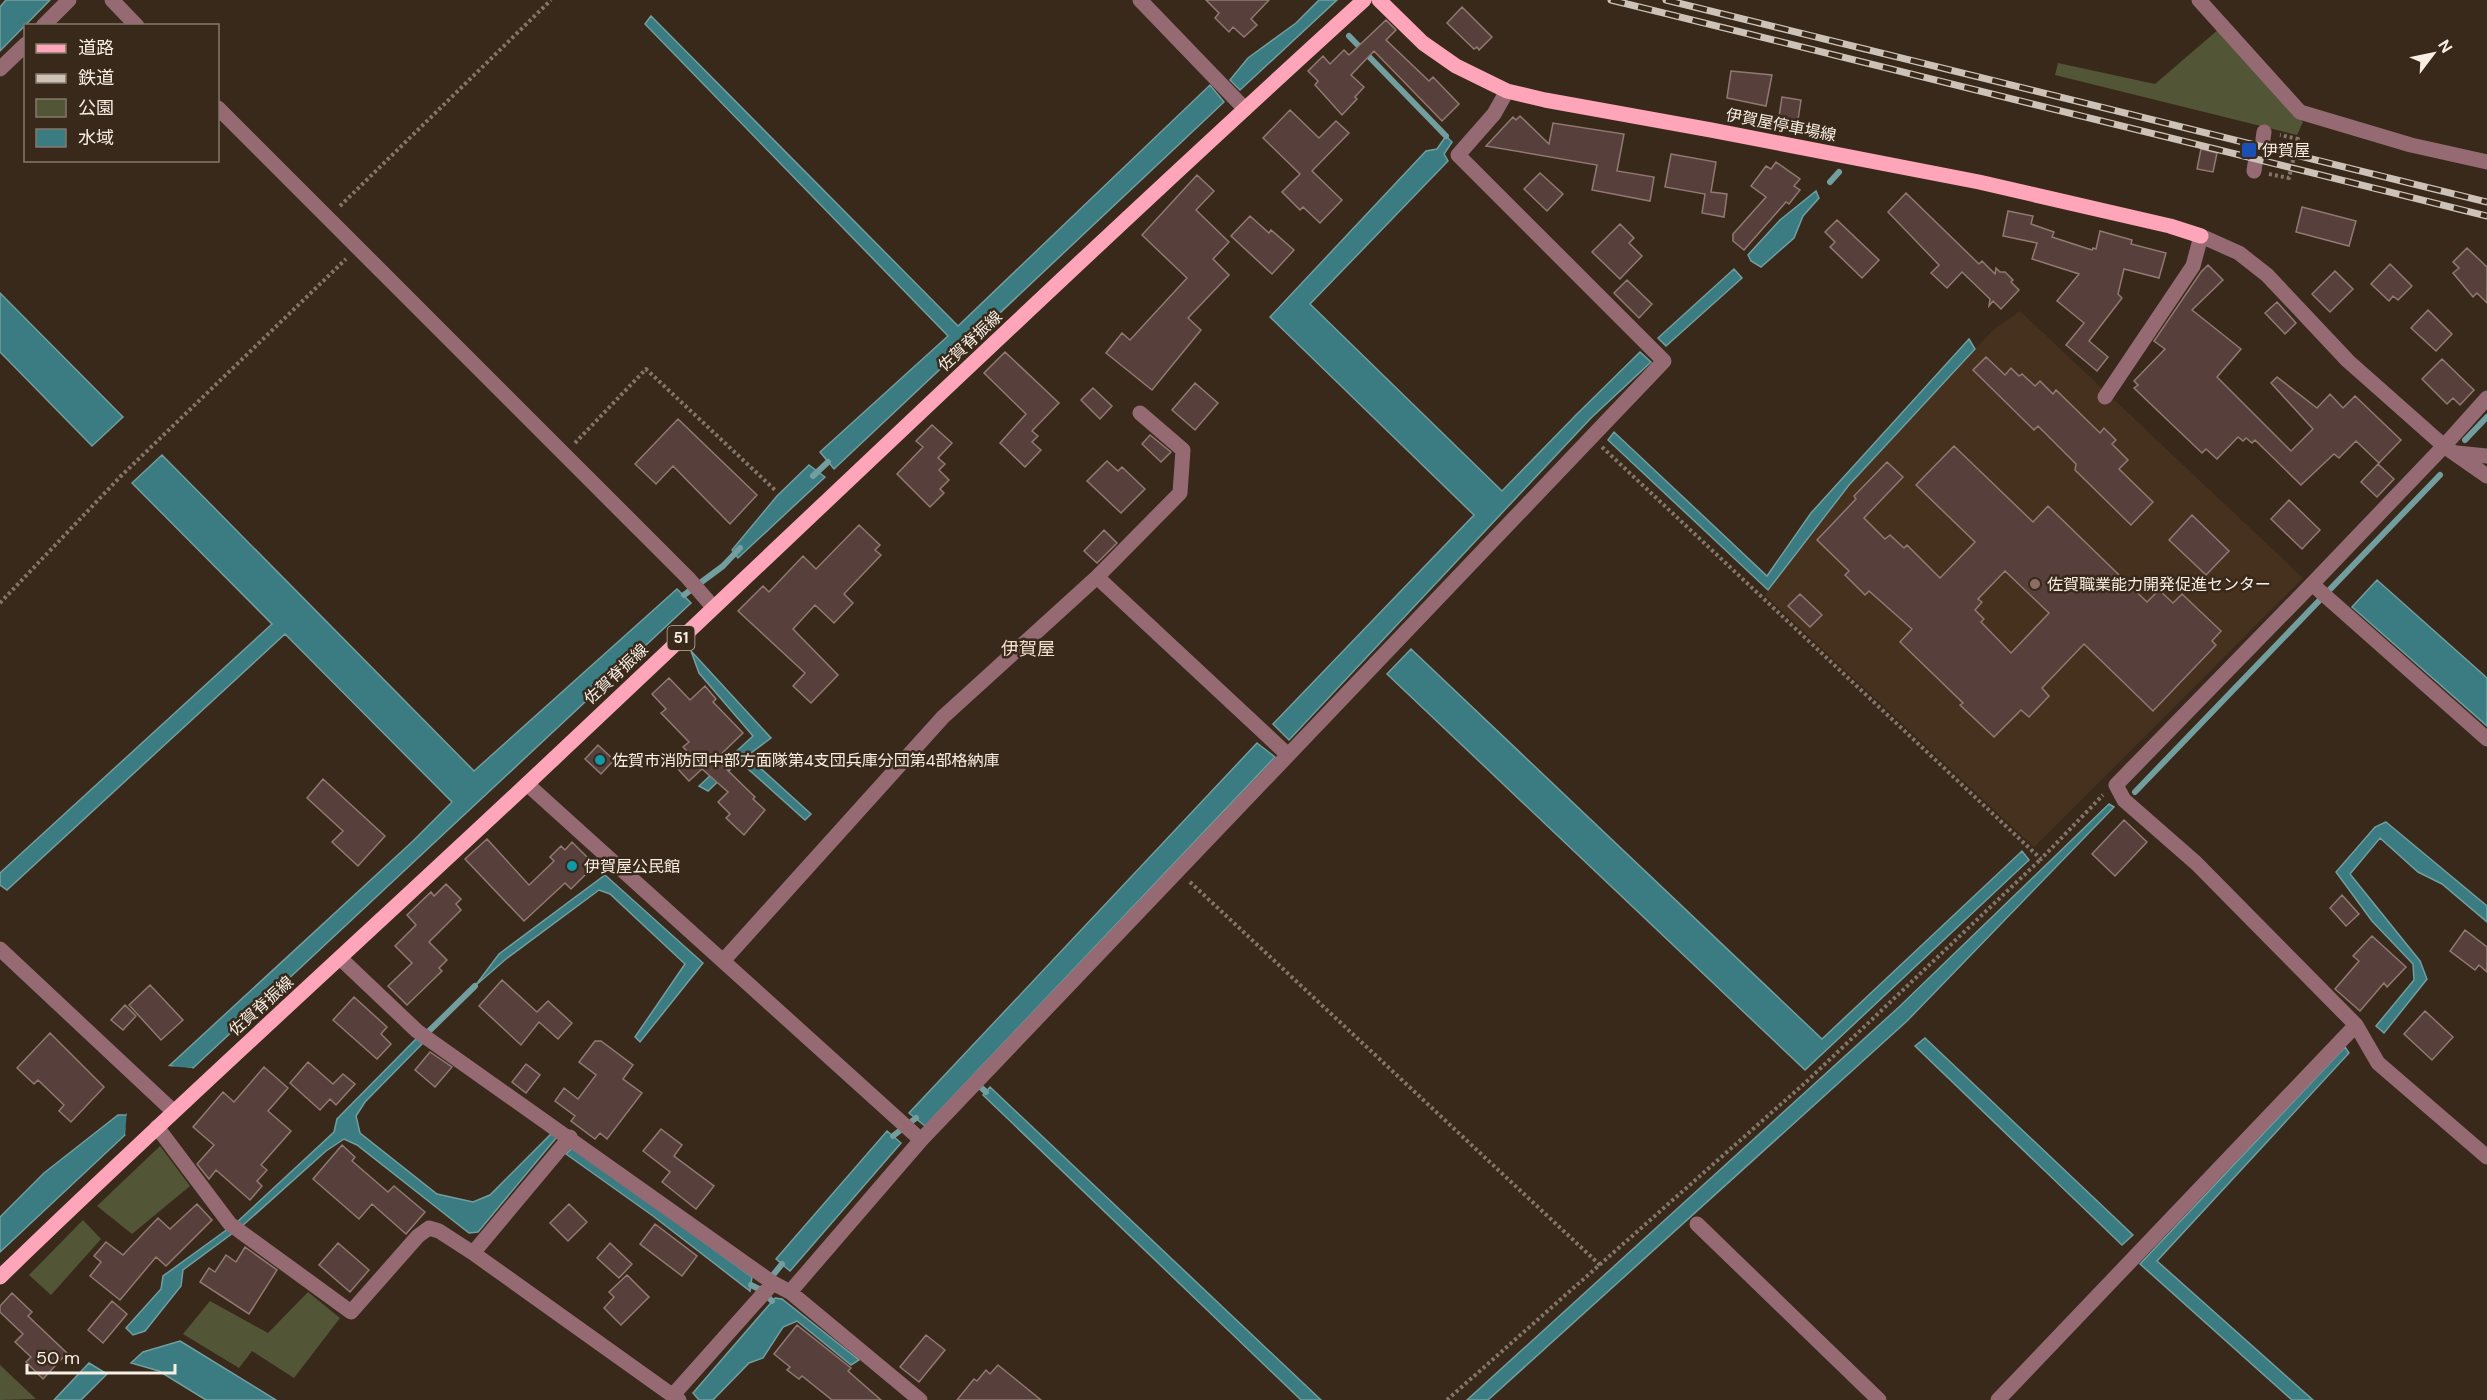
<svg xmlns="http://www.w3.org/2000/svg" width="2487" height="1400" viewBox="0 0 2487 1400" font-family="'DM Sans','Noto Sans JP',sans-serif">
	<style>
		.built { fill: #46311e }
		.green { fill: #525637 }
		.water { fill: #3a7c81; stroke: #739e9f; stroke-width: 1.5 }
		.pier { fill: #39291b }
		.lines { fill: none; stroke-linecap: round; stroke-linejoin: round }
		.stream { stroke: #739e9f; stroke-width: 6 }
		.building { fill: #57403b; stroke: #927872; stroke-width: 1.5; fill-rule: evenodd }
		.path { stroke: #837569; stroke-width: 4; stroke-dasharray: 3 3; stroke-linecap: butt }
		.minor { stroke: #956a73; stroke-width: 15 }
		.major { stroke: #fea5b9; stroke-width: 15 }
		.rail-casing { stroke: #cdc2b7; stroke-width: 7 }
		.rail { stroke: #39291b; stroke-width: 4.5; stroke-dasharray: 14; stroke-linecap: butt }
		.transit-dot { fill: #1a4fb4; stroke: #39291b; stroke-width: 2 }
		.education-dot { fill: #8d6e63; stroke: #39291b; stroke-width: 2 }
		.culture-dot { fill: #0f9aa8; stroke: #39291b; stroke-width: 2 }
		.labels { text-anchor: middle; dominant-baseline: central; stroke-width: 5; stroke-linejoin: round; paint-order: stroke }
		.shield { fill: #39291b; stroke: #bfb3a8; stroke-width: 1.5 }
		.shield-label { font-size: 15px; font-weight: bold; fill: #f8eee4 }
		.street-label { font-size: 16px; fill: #f8eee4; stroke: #39291b }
		.poi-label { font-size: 16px; fill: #f8eee4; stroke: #39291b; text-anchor: start }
		.neighbourhood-label { font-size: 18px; fill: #f2ddcb; stroke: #39291b }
	</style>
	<rect width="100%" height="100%" fill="#39291b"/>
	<path class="built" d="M2020 311 2303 578 2034 847 1765 595 1852 482 1992 331Z"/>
	<path class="green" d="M2219 29 2303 122 2297 135 2055 75 2058 63 2155 84Z
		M160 1146 190 1186 132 1234 97 1206Z
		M83 1220 101 1239 51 1295 29 1275Z
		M308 1292 340 1318 294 1378 252 1351 239 1368 183 1334 210 1301 268 1333Z
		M0 1365 36 1399 0 1400Z"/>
	<path class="water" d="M6 0H50L0 51V7Z
		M1319 0H1337L1240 90 1230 80 1248 58 1296 23Z
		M651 16 958 326 1210 85 1224 102 834 469 820 452 948 336 645 24Z
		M1446 136 1452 142 1444 154 1448 161 1310 304 1502 491 1576 415 1640 352 1651 362 1591 418 1289 740 1273 724 1474 515 1270 317 1426 151 1437 149Z
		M1816 191 1819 198 1803 216 1794 238 1761 267 1751 261 1748 255 1780 220Z
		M1734 269 1742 278 1666 346 1658 338Z
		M0 293 123 417 92 446 0 352Z
		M1969 339 1975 349 1849 485 1768 590 1608 440 1614 432 1767 576 1811 513Z
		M162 455 474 771 677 589 691 603 193 1068H187L126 1128 125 1135 0 1252V1217L44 1173 118 1115H126L173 1066H169L413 841 452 802 285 634 7 890 0 885V873L272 624 132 483Z
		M809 465 825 477 738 558 732 550 777 496Z
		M2377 580 2487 678V726L2352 607Z
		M1411 649 1822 1039 2022 851 2029 860 1805 1070 1387 674Z
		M691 651 771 738 747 756 811 814 805 820 739 761 708 791 699 786 753 736 699 673Z
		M1257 743 1275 757 925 1126 909 1113Z
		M2109 804 2114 807 1907 1021 1488 1400H1467L1899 1007Z
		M2386 822 2487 906V922L2442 884 2418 872 2380 838 2350 874 2420 961 2427 979 2384 1033 2376 1026 2414 980 2413 964 2372 921 2336 872 2375 827Z
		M605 875 703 963 640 1042 635 1037 685 964 610 894 599 890 506 959 475 986 499 954Z
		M1925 1038 2133 1235 2122 1245 1915 1046Z
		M416 1039 423 1043 365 1102 356 1116 360 1133 437 1194 473 1202 490 1195 551 1134 557 1137 478 1232 469 1233 357 1145 344 1139 326 1151 241 1227 183 1270 181 1286 145 1331 133 1335 126 1328 161 1289 163 1276 236 1223 334 1132 337 1119Z
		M2345 1047 2349 1053 2157 1261 2313 1400H2292L2140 1264Z
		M990 1087 1321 1400H1301L983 1095Z
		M887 1131 901 1143 790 1271 776 1259Z
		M573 1147 752 1277 750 1291 653 1216 566 1154Z
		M775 1298 782 1299 859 1360 851 1365 797 1321 783 1327 763 1358 749 1363 713 1400H699L693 1393Z
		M180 1341 276 1400H206L159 1371 131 1363 143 1352Z
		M89 1363 107 1374 81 1400H54Z"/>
	<path class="pier" d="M166 1066 193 1068 125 1135 127 1110 168 1069Z"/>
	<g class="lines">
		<path class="stream" d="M1349 36 1446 136
			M1830 182 1839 172
			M2465 440 2487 417
			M813 476 828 462
			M684 595 723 566 740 548
			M2135 792 2440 475
			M424 1036 475 986
			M975 1082 986 1092
			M893 1136 916 1118
			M769 1280 782 1264
			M751 1285 761 1290 772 1301"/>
	</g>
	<path class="building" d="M1206 0H1269L1251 19 1257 25 1244 37 1233 27 1229 32 1215 18 1219 13Z
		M1462 7 1492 37 1479 50 1477 47 1474 49 1447 23Z
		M1386 20 1396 30 1386 40 1429 81 1433 77 1459 104 1442 121 1374 51 1351 75 1364 87 1355 97 1357 99 1342 115 1315 85 1318 81 1308 71 1323 56 1330 64 1344 50 1349 55Z
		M1731 71 1772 75 1766 106 1727 98Z
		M1782 97 1801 100 1797 126 1778 123Z
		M1290 110 1319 138 1336 121 1349 133 1312 171 1342 200 1320 223 1303 207 1300 210 1282 192 1300 174 1263 138Z
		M1520 116 1549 144 1553 123 1624 134 1617 171 1654 177 1650 201 1592 190 1597 165 1486 146 1513 117 1516 120Z
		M2201 149 2217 153 2213 172 2197 169Z
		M1671 154 1716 162 1711 192 1727 194 1724 217 1702 213 1705 194 1665 187Z
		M1776 162 1800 179 1794 186 1800 190 1789 204 1786 202 1744 250 1733 241V234L1766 197 1751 186 1766 166 1771 169Z
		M1540 173 1563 194 1547 211 1524 189Z
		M1197 175 1214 191 1196 210 1229 242 1213 259 1229 275 1188 318 1201 330 1152 390 1106 353 1122 333 1130 340 1187 278 1142 235Z
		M1906 193 1979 264 1982 261 1995 274 1996 268 2000 272H2005L2013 280 2011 282 2019 290 2001 309 1993 301 1989 306 1990 299 1962 272 1947 288 1931 273 1939 265 1888 212Z
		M2302 207 2356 221 2349 246 2296 232Z
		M2008 211 2033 216 2031 224 2054 232 2052 237 2092 250 2093 248 2096 249 2100 231 2132 240 2131 244 2166 253 2159 278 2124 269 2118 294 2122 298 2089 341 2108 357 2097 371 2066 345 2084 323 2057 301 2079 274 2032 259 2037 243 2003 236Z
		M1250 216 1269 233 1271 230 1294 250 1272 274 1231 236Z
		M1837 220 1879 260 1862 278 1830 247 1835 242 1825 232Z
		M1620 224 1634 238 1629 243 1642 256 1620 279 1592 252Z
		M2467 248 2487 267V303L2477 293 2473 297 2453 273 2459 268 2453 262Z
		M2390 264 2412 286 2398 300 2393 296 2389 301 2371 284Z
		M2208 265 2223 280 2192 310 2241 349 2217 377 2291 451 2313 429 2271 383 2277 377 2317 408 2330 394 2343 408 2355 396 2401 440 2379 463 2356 441 2339 458 2334 454 2301 485 2255 440 2252 443 2246 438 2243 441 2238 437 2217 459 2206 449 2202 453 2134 388 2138 385 2134 381 2165 349 2154 341 2201 272Z
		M2335 271 2353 289 2330 312 2312 294Z
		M1627 280 1652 304 1639 318 1614 293Z
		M2277 302 2296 323 2285 334 2265 313Z
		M2428 310 2452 334 2436 351 2411 328Z
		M1005 352 1059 403 1032 431 1038 436 1032 442 1041 450 1025 467 1000 443 1026 414 984 373Z
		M1986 357 2005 375 2011 368 2019 376 2022 374 2035 386 2040 381 2053 394 2056 390 2100 433 2104 428 2116 440 2112 444 2128 460 2119 469 2153 502 2131 525 2075 470 2076 464 2038 426 2034 430 1973 370Z
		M2442 359 2474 390 2460 405 2453 398 2447 404 2422 379Z
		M1195 383 1218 403 1195 430 1172 410Z
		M1093 388 1112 406 1100 419 1081 400Z
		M678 419 757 495 730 524 673 466 656 484 635 464Z
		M932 425 952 443 938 458 945 464 939 470 949 480 940 489 944 493 930 507 897 474 923 447 916 441Z
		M1150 435 1171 452 1161 462 1142 444Z
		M1954 446 2033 522 2048 506 2147 602 2159 590 2173 603 2182 594 2221 631 2212 641 2216 645 2153 711 2084 644 2042 688 2049 696 2029 717 2021 710 1994 737 1960 705 1963 703 1900 642 1912 629 1869 591 1865 595 1845 575 1849 571 1817 540 1856 499 1854 496 1887 462 1903 477 1864 518 1885 539 1890 535 1904 548 1907 545 1940 578 1975 542 1916 485ZM2005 571 2049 613 2011 653 1981 622 1984 619 1975 610 1982 602 1978 599Z
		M1107 461 1118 471 1122 467 1145 489 1121 513 1087 481Z
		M2378 464 2394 479 2377 497 2361 482Z
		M2289 500 2320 530 2302 549 2271 519Z
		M2192 515 2229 551 2206 575 2169 540Z
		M859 525 880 545 875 550 881 555 844 594 853 603 834 623 815 605 793 629 838 675 811 703 793 686 805 673 738 611 763 586 769 592 803 556 816 569Z
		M1104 530 1117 543 1097 563 1084 551Z
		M1800 594 1822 615 1810 627 1788 606Z
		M669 678 690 700 705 686 716 699 713 702 743 733 716 759 755 797 753 799 765 810 744 835 726 818 730 814 718 802 728 792 702 769 689 781 678 769 692 756 683 747 689 742 661 713 666 709 652 694Z
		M598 745 614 760 601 774 585 759Z
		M323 779 385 836 358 866 332 842 343 831 307 798Z
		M2124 820 2147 842 2115 876 2092 854Z
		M487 839 529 885 554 861 550 857 561 846 565 850 572 842 595 865 571 889 565 883 524 921 465 859Z
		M446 884 461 899 456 904 461 910 429 942 447 960 439 968 442 971 407 1005 388 986 412 963 395 946 416 925 407 915 431 892 434 896Z
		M2342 895 2359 914 2346 926 2330 908Z
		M2465 930 2487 947V972L2479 965 2475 970 2450 951Z
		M2372 936 2406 967 2387 987 2384 983 2360 1011 2335 989 2359 961 2353 956Z
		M502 980 537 1012 548 1001 572 1023 558 1039 539 1022 521 1045 479 1006Z
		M150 985 183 1020 161 1040 129 1005Z
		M354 997 387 1027 381 1034 391 1044 377 1059 333 1020Z
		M125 1005 136 1016 123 1030 111 1020Z
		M2425 1011 2453 1037 2432 1060 2404 1034Z
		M50 1033 104 1087 71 1122 59 1111 64 1105 38 1080 34 1084 17 1068Z
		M595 1041H601L633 1065 623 1079 642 1093 607 1139 600 1133 595 1139 571 1121 575 1116 555 1101 564 1088 578 1099 596 1075 579 1062Z
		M430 1052 452 1067 435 1087 415 1070Z
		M308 1062 333 1084 343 1074 355 1084 336 1105 330 1099 320 1110 290 1083Z
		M526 1064 540 1075 526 1093 512 1082Z
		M264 1067 288 1088 268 1111 291 1131 261 1165 267 1170 257 1181 262 1186 250 1200 216 1170 209 1179 197 1164 214 1145 193 1127 223 1092 234 1102Z
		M661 1129 682 1145 674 1156 714 1186 696 1209 662 1182 670 1172 643 1151Z
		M342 1145 355 1157 352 1161 388 1192 394 1186 425 1212 406 1234 372 1204 359 1219 313 1179Z
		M197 1204 212 1220 166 1266 156 1257 120 1300 90 1276 101 1262 94 1256 106 1242 123 1255 158 1218 170 1229Z
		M569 1204 587 1222 568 1241 550 1223Z
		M655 1224 697 1256 682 1276 640 1244Z
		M338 1243 369 1270 350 1292 319 1265Z
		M610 1243 632 1264 619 1278 597 1258Z
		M245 1247 277 1270 249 1314 200 1282 209 1268 215 1272 226 1255 236 1262Z
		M627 1275 649 1297 621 1325 604 1308 614 1297 609 1292Z
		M12 1293 32 1312 28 1316 67 1353 43 1379 26 1362 31 1357 15 1342 23 1334 0 1312V1306Z
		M112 1301 127 1314 103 1343 88 1330Z
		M797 1325 851 1368 848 1371 881 1400H832L802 1376 799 1379 787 1370 790 1367 774 1354Z
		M926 1335 945 1350 919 1382 900 1367Z
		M998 1365 1014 1378 1041 1400H957L974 1379 977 1381 986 1370 990 1374Z"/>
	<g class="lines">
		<path class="path" d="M2269 174 2289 178 2298 139 2280 135
			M340 206 551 0
			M575 443 646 369 775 490
			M1602 447 2041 859 2103 795
			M0 603 121 476 346 259
			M1190 882 1600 1265
			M1447 1400 1806 1082 2041 859"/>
		<path class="minor" d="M112 0 137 26
			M1140 0 1245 109
			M2199 0 2300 112 2411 145 2487 162
			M43 26 69 0
			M0 69 26 44
			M218 108 688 578 713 607
			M2263 139 2264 132
			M2254 171 2255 164
			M2105 397 2193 266 2201 236 2239 253 2267 275 2348 361 2444 446 2487 476
			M2487 398 2444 446 2312 584 2116 785 2124 800 2196 863 2356 1025 2378 1063 2487 1157
			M2457 453 2487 456
			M1097 577 1288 755
			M2312 584 2487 739
			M527 784 921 1140
			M0 949 173 1111
			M340 958 417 1031 773 1283 790 1292 920 1400
			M723 961 943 717 1097 577 1180 493 1183 450 1140 413
			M157 1127 230 1224 351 1312 418 1236 429 1228 439 1231 473 1253 679 1400
			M1697 1224 1879 1400
			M473 1253 570 1137
			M790 1292 921 1140 1664 361 1458 155 1494 114 1507 91
			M673 1395 773 1283
			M1998 1400 2356 1025"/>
		<path class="major" d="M1379 0 1423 43 1456 66 1507 91 1545 100 1711 130 1979 182 2170 226 2201 236
			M0 1277C173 1109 352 948 528 783 806 522 1081 257 1364 0"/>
		<g class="rail-casing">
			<path id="rail" d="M1611 0 2487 216
				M1666 0 2487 202"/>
		</g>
		<use href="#rail" class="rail"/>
	</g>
	<rect class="transit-dot" x="2241" y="142" width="16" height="16" rx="3"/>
	<circle class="education-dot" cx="2035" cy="584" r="6"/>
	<g class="culture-dot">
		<circle cx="600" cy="760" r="6"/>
		<circle cx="572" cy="866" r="6"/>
	</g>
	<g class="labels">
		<rect class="shield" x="667.5" y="626" width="27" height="24" rx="4.5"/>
		<g class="shield-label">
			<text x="681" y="638">51</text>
		</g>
		<g class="street-label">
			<text transform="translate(1781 125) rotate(11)">伊賀屋停車場線</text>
			<text transform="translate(970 341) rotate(-43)">佐賀脊振線</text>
			<text transform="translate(616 674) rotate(-43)">佐賀脊振線</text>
			<text transform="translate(261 1006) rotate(-42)">佐賀脊振線</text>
		</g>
		<g class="poi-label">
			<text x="2262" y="150">伊賀屋</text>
			<text x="2047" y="584">佐賀職業能力開発促進センター</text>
			<text x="612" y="760">佐賀市消防団中部方面隊第4支団兵庫分団第4部格納庫</text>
			<text x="584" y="866">伊賀屋公民館</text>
		</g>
		<g class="neighbourhood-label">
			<text x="1028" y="649">伊賀屋</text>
		</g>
	</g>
	<rect x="24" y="24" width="195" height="138" fill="#39291b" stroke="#85786b" stroke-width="1.5"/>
	<rect x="36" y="44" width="30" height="9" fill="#fea5b9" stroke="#85786b" stroke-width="1.5"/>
	<text x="78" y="54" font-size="18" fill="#f8eee4">道路</text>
	<rect x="36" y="74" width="30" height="9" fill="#cdc2b7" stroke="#85786b" stroke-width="1.5"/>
	<text x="78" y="84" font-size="18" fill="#f8eee4">鉄道</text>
	<rect x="36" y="99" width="30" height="18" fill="#525637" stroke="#85786b" stroke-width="1.5"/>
	<text x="78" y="114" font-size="18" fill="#f8eee4">公園</text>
	<rect x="36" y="129" width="30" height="18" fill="#3a7c81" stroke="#85786b" stroke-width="1.5"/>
	<text x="78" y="144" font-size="18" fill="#f8eee4">水域</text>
	<g transform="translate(2433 54) rotate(58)" stroke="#39291b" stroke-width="4.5" paint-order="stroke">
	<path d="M0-4.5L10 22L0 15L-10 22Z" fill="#f8eee4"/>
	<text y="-9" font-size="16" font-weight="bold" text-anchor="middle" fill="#f8eee4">N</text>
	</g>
	<path d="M27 1364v9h148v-9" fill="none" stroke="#f8eee4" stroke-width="3"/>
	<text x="36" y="1364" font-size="18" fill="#f8eee4" stroke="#39291b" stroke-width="4.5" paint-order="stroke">50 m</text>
</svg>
